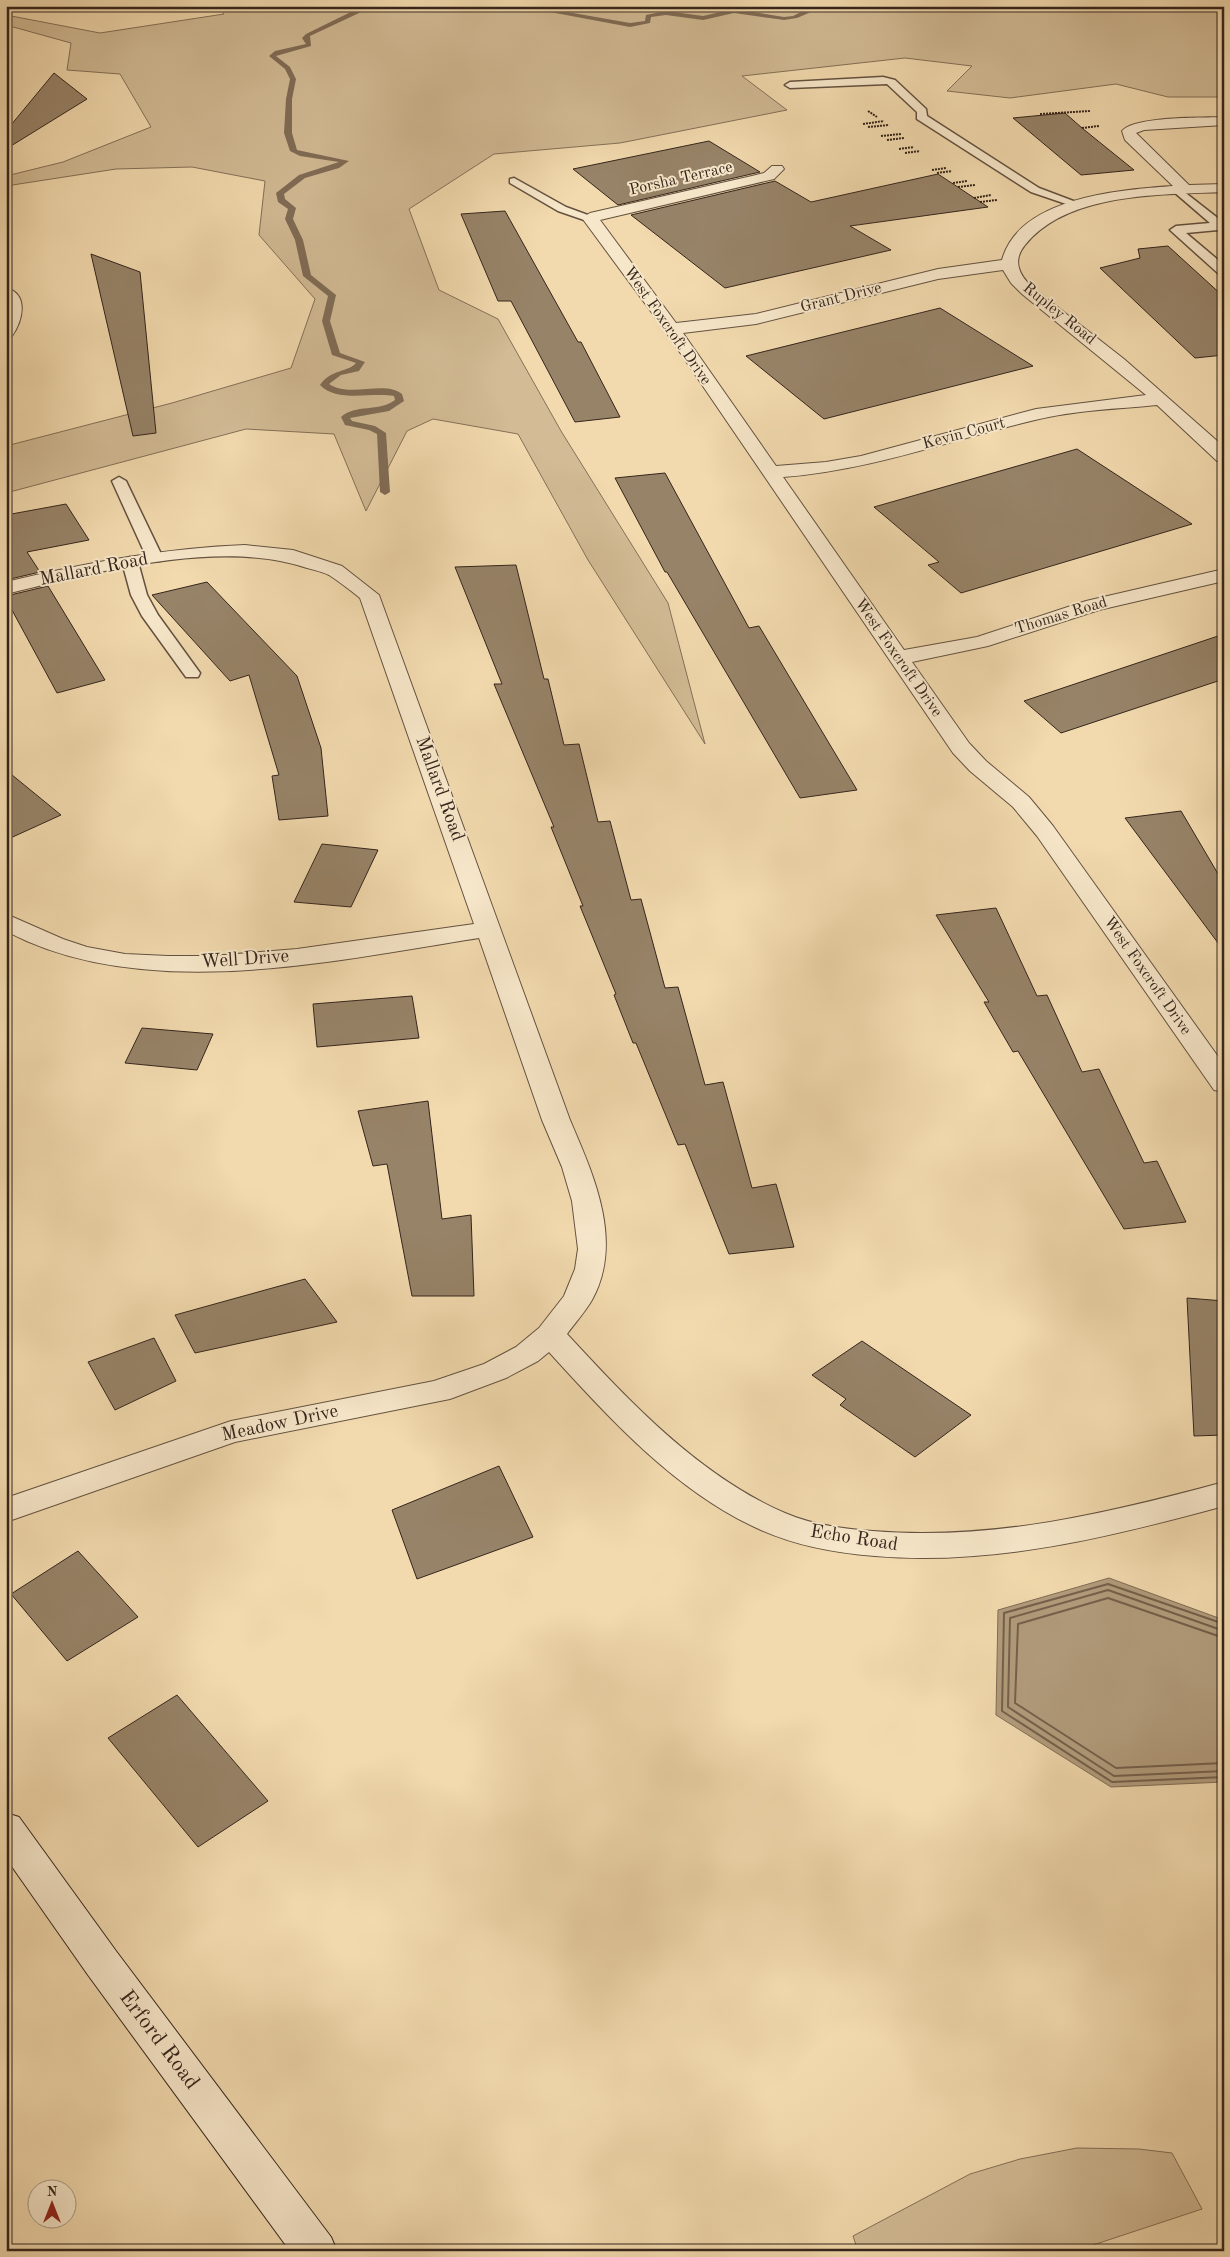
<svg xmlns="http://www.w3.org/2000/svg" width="1230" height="2257" viewBox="0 0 1230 2257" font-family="'Old Standard TT',serif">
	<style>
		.green { fill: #d2bb95; stroke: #847058 }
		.water { fill: #b29c7c; stroke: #806c56 }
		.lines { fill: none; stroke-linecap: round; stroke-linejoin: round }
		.shore { stroke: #74604c; stroke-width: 2 }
		.stream { fill: #806c56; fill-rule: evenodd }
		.building { fill: #978368; stroke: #35251c }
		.lane-casing { stroke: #645240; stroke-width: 3 }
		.street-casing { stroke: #645240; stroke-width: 2 }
		.secondary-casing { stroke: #35251c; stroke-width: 2 }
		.path { stroke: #35251c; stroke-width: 2; stroke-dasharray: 2 1; stroke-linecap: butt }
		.lane { fill: #f7e7ca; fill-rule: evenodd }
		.street { fill: #f7e7ca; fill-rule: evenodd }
		.secondary { fill: #f7e7ca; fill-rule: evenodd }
		.labels { text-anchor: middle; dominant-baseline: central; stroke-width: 4; stroke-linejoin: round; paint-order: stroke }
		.far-street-label { font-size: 16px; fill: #35251c; stroke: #f7e7ca }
		.street-label { font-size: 19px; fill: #35251c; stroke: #f7e7ca }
		.near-street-label { font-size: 22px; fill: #35251c; stroke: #f7e7ca }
	</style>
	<rect width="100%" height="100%" fill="#f2daae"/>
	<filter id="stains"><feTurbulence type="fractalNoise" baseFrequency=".004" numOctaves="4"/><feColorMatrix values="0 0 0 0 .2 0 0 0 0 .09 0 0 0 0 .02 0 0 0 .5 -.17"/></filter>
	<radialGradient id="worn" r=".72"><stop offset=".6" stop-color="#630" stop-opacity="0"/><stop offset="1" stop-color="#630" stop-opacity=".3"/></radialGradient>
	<path class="green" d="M217 6H1224V97H1168L1116 84 1010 98 947 91 972 66 905 58 742 76 787 110 620 143 494 154 409 209 439 290 498 319 561 431 668 603 705 744 588 560 518 434 433 419 407 431 366 511 334 434 246 429 6 493V446L172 403 291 368 315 299 259 235 265 181 192 167 116 169 6 186V176L63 162 151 127 120 74 67 70 71 43 6 25V15L100 33 224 14Z
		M1077 2148 1139 2149 1172 2153 1202 2209 1075 2251H858L853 2236 970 2174 1020 2159Z"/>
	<path class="water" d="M1109 1578 1224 1620V1782L1111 1787 996 1715 998 1610Z"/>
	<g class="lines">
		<path class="shore" d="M1224 1624 1108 1584 1004 1613 1002 1711 1112 1782 1224 1777
			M1224 1631 1108 1590 1010 1618 1008 1707 1114 1776 1224 1771
			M1224 1638 1108 1598 1018 1624 1015 1703 1116 1768 1224 1763"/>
		<path class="stream" d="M363 6H374L310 36 311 46 276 56 290 67 296 79 292 99V133L297 150 349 161 339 168 305 178 284 194 285 199 296 208 293 219 303 240 311 275 336 295 330 321 340 353 365 362 359 371 341 375 329 384C349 398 385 380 402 394L404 401 389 411 350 418 352 421 375 426 386 433 390 492 385 495 380 492 377 434 369 430 345 425 341 417C355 404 379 412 395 400L394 396C371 392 337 403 320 385 331 369 349 372 356 363L332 355 322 321 328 296 303 276 295 240 285 219 288 209 278 202 276 193 299 175 339 162 300 156 290 151 284 133 286 99 290 79 285 69 269 56 275 51 306 44 302 38 306 34Z
			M518 6H533L630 23 645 21 646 15 666 11 703 16 734 9 784 17 793 16 813 6H835L818 9 797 18 784 20 734 13 703 20 666 15 651 17 650 23 630 27Z
			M842 6H877L874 8Z"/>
	</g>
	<path class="building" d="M54 73 87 99 6 149V131Z
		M1065 113 1082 128 1134 170 1081 175 1013 118Z
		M709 141 760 172 618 205 573 169Z
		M938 174 988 207 850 226 891 250 725 288 631 215 775 181 811 202Z
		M505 211 578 342H581L620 417 575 422 511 301H498L461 214Z
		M1168 246 1224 297V355L1195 358 1100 268 1140 258 1138 249Z
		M91 254 140 272 156 433 133 436Z
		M940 308 1033 366 824 419 746 356Z
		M1077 449 1192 524 961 593 928 565 939 562 874 507Z
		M665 473 749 628 759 626 857 790 800 798 667 572H665L615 478Z
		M66 504 89 540 27 552 40 572 6 580V515Z
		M516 565 544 679H548L564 745 579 744 598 822 610 821 631 900 641 899 665 988 678 987 705 1085 723 1082 752 1188 776 1184 794 1247 729 1254 685 1144 678 1145 636 1043H633L614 995 616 994 580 906H583L551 827H554L494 684H502L455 567Z
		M207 582 297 676 321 748 328 816 279 820 272 776 279 775 249 675 230 681 152 595Z
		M48 586 105 680 57 693 6 599V596Z
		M1224 634V679L1061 733 1024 701Z
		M6 770 61 815 6 840Z
		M1181 811 1224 884V951L1125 818Z
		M322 844 378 850 351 907 294 902Z
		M996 908 1037 996 1047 995 1082 1072 1099 1069 1144 1163 1157 1161 1186 1222 1124 1229 1018 1051 1013 1052 984 1002H989L936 915Z
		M412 996 419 1038 317 1047 313 1004Z
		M142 1028 213 1034 197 1070 125 1063Z
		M428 1101 442 1219 471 1215 474 1296H412L387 1164 373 1166 358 1111Z
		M305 1279 337 1322 195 1353 175 1315Z
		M1187 1298 1224 1301V1435L1194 1436Z
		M154 1338 176 1381 115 1410 88 1362Z
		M862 1341 971 1415 915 1457 840 1405 846 1399 812 1375Z
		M499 1466 533 1537 417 1579 392 1510Z
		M78 1551 138 1617 67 1661 11 1594Z
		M177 1695 268 1801 198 1847 108 1738Z"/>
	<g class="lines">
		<g class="lane-casing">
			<path id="lane" d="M883 77 895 80 926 109 927 116 1039 188 1084 205 1078 208 1031 192 917 119V112L887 84 790 88 785 85 790 82Z
				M514 178 566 207 596 218 590 222 558 211 510 183V179Z
				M1178 187 1224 223V233L1218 230 1186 233 1224 265V276L1220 275 1170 230 1176 226 1210 223 1174 192 1172 190Z
				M119 477 126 481 163 558 160 561H150L147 558 112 481Z
				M130 557 138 562 147 595 158 615 200 673 198 677H186L142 616 131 595 122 562Z"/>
		</g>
		<g class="street-casing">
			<path id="street" d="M1224 117V125L1144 130 1136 133 1189 185 1224 184V192C1161 195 1068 192 1025 245 1012 261 1019 275 1033 288L1124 359 1224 447V462L1217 461 1157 405C1117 409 1075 410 1035 420 950 440 872 470 783 477L904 650 977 637 1086 601 1224 569V581L1099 610 988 646 912 662 969 743 986 761 1029 797 1053 826 1224 1065V1092L1214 1090 1037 836 1013 807 970 771 953 753 666 332 582 218 590 213 752 176 764 173 772 166H782L784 169 774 179 600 220 676 323 756 314 938 269 1002 260C1019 197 1120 190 1173 186L1125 140 1122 131C1134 116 1203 118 1224 117ZM1003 270 1011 283 1022 294 1146 395 1036 409 861 456 826 462 776 466 683 333 756 324 938 279Z
				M6 288C30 294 22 322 12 336L6 337Z
				M245 545 293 550 342 566 379 595 570 1120C594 1176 624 1242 592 1300 585 1312 575 1323 567 1334 630 1402 699 1476 785 1513 812 1525 844 1529 873 1531 993 1541 1109 1513 1224 1482V1506C1110 1537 994 1566 875 1556 836 1553 797 1546 761 1530 677 1493 610 1419 549 1352L538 1361 506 1378 450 1399 235 1442 6 1522V1498L231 1421 434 1381 484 1364 516 1347 539 1328 564 1296 575 1269 578 1249 572 1201 562 1167 542 1120 479 938C332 961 143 1004 6 931V914L63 939 87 947 125 954 168 956H212L297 949 474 924 360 598C350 590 340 582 329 575 323 572 314 570 307 568 219 538 94 573 6 594V582C86 563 164 548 245 545Z"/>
		</g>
		<g class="secondary-casing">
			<path id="secondary" d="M6 1813 19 1817 116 1951 331 2237 337 2251H290L88 1975 6 1858Z"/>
		</g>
		<path class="path" d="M868 111 877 117
			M1040 114 1090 111
			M863 124 884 121
			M868 127 889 125
			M1082 128 1099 126
			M881 136 901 134
			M887 140 904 138
			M899 149 914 147
			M905 153 920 151
			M932 170 946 168
			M937 173 952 171
			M953 183 967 181
			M958 187 975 185
			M974 198 991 195
			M980 202 997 200"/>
		<use href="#lane" class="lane"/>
		<use href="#street" class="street"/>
		<use href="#secondary" class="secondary"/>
	</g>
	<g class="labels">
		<g class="far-street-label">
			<text transform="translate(681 179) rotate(-13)">Porsha Terrace</text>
			<text transform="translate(841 298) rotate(-14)">Grant Drive</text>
			<text transform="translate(1059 314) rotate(39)">Rupley Road</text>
			<text transform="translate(667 326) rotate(55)">West Foxcroft Drive</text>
			<text transform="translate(964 434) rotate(-15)">Kevin Court</text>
			<text transform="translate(1061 616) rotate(-17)">Thomas Road</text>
			<text transform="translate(898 658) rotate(55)">West Foxcroft Drive</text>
			<text transform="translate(1147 976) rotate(55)">West Foxcroft Drive</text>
		</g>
		<g class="street-label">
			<text transform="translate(94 570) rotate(-11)">Mallard Road</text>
			<text transform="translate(439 789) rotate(70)">Mallard Road</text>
			<text transform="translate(245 960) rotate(-4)">Well Drive</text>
			<text transform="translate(280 1424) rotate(-12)">Meadow Drive</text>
			<text transform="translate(854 1539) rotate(9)">Echo Road</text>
		</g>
		<g class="near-street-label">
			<text transform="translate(159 2040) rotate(53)">Erford Road</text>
		</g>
	</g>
	<rect width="1230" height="2257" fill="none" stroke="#f2daae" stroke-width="25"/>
	<rect x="8" y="8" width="1215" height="2242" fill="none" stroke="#35251c" stroke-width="2.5"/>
	<rect x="12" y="12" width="1205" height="2232" fill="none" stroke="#35251c"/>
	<g transform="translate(52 2204)"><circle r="24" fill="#f7e7ca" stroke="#a99984"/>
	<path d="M0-4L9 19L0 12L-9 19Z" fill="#8f2418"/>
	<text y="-8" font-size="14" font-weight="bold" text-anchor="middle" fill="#35251c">N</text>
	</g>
	<rect width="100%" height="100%" filter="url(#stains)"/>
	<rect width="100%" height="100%" fill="url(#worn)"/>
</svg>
